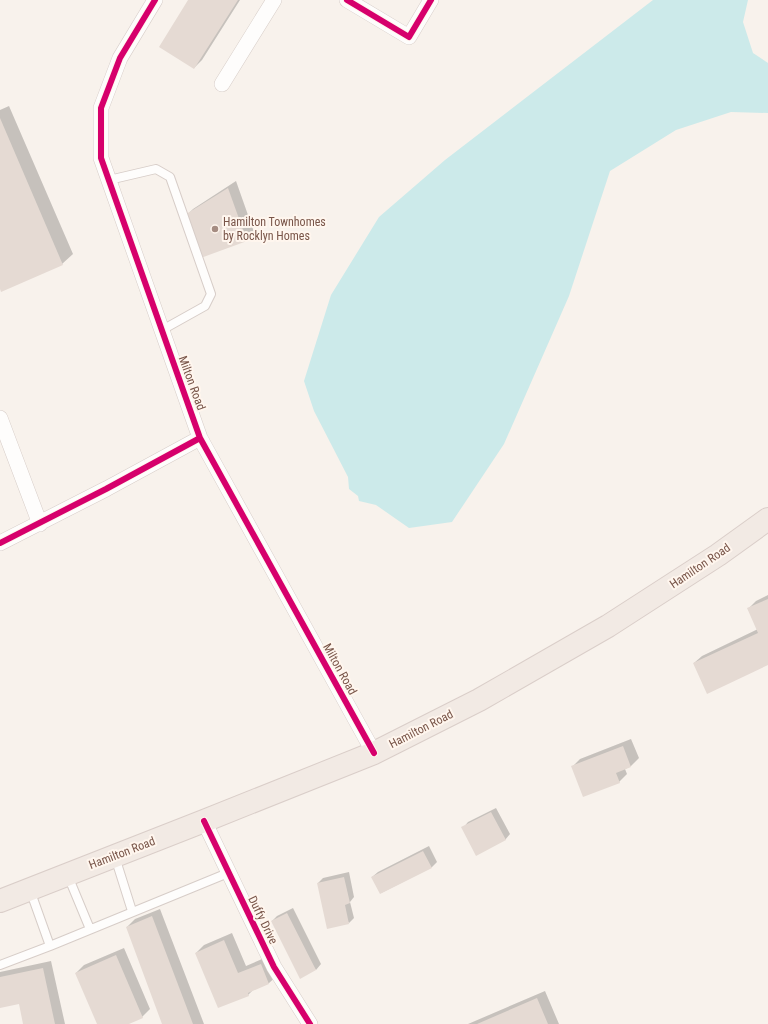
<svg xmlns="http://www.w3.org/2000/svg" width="768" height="1024" viewBox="0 0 768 1024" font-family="'Roboto Condensed',sans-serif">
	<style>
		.water { fill: #cceaea }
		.shadow { fill: #0003 }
		.building { fill: #e5dad3 }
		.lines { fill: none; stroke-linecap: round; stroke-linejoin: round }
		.service-casing { stroke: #d7cdc8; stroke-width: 10 }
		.minor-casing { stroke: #d7cdc8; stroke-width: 16 }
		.trunk-casing { stroke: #dacec9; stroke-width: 24 }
		.service { stroke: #fefdfc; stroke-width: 8 }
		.minor { stroke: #fefdfc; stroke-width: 15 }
		.trunk { stroke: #f2eae4; stroke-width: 22 }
		.cycleway-casing { stroke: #fff6ee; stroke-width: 8 }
		.cycleway { stroke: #d6006c; stroke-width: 6 }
		.poi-dot { fill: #a58c82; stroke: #fff6ee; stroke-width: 1.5 }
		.labels { text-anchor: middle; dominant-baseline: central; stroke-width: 4; stroke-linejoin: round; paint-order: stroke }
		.poi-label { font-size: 12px; fill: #795549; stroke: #fff6ee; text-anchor: start }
		.street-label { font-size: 12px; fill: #795549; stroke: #fff6ee }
	</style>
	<rect width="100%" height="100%" fill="#f8f2ec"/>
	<path class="water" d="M653 0H748L743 22 753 53 768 63V113L731 112 676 130 610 171 569 296 504 444 452 522 409 528 376 505 359 501 358 496 349 489 348 477 314 411 304 381 331 295 379 217 445 160Z"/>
	<path class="shadow" d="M190 0H240L202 60 194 68Z
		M9 106 73 254 62 264 0 286V110Z
		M236 181 254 232 246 240 185 217 193 209Z
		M768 595V664L694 663 702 656 758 629 748 609 756 601Z
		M631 739 639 758 631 766 625 769 627 774 619 782 572 767 580 759Z
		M496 808 510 834 505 840 463 828 468 822Z
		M429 846 437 862 432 867 381 893 372 877 378 872Z
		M349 872 354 897 350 902 354 918 349 923 318 883 323 878Z
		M293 908 321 964 316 970 272 921 277 916Z
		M160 909 204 1024H164L127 927 135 919Z
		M232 933 246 966 269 956 277 976 269 983 254 989 248 995 196 953 204 945Z
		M124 948 150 1009 142 1017 127 1024H98L76 973 84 965Z
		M51 961 65 1024H25L20 1003 0 1007V972Z
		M545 991 559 1024H468Z"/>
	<path class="building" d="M188 0H238L194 69 159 47Z
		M0 118 63 265 1 292 0 289Z
		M228 188 247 241 198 259 183 216Z
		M768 599V665L707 694 693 663 758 633 747 608Z
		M623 746 631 767 616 773 620 783 583 797 571 766Z
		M491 812 506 840 476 856 461 827Z
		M423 851 432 868 380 894 371 877Z
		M344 877 350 903 345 905 349 924 327 929 317 883Z
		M287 913 316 970 300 979 271 921Z
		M152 916 193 1024H162L126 927Z
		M224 940 238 973 261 964 269 984 248 993 249 996 218 1008 195 953Z
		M116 955 143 1018 129 1024H97L75 973Z
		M43 968 55 1024H23L19 1004 0 1008V977Z
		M537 998 548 1024H477Z"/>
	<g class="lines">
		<g class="service-casing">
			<path id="service" d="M109 180 156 169 170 177 211 294 205 306 162 330
				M115 857 132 911
				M68 876 90 929
				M30 890 50 946 228 873
				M0 965 50 946"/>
		</g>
		<g class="minor-casing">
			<path id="minor" d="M155 0 120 58 101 108V158L200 438 374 753
				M347 0 409 37 431 0
				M222 84 274 0
				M0 418 40 524
				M0 543 106 489 200 438
				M204 821 274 967 310 1024"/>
		</g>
		<g class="trunk-casing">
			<path id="trunk" d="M0 901 204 821 374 753 479 700 608 626 718 555 768 519"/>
		</g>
		<use href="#service" class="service"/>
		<use href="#minor" class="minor"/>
		<use href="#trunk" class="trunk"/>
		<g class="cycleway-casing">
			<path id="cycleway" d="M155 0 120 58 101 108V158L200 438 374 753
				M347 0 409 37 431 0
				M0 543 106 489 200 438
				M204 821 274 967 310 1024"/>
		</g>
		<use href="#cycleway" class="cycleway"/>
	</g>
	<circle class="poi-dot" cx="215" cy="229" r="4"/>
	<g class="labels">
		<g class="poi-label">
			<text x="223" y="222">Hamilton Townhomes<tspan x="223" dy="14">by Rocklyn Homes</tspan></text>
		</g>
		<g class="street-label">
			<text transform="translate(192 383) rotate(70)">Milton Road</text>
			<text transform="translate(700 566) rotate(-34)">Hamilton Road</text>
			<text transform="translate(340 669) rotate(61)">Milton Road</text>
			<text transform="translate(421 729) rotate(-27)">Hamilton Road</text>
			<text transform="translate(122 853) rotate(-21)">Hamilton Road</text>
			<text transform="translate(263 920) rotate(64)">Duffy Drive</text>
		</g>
	</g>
</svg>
